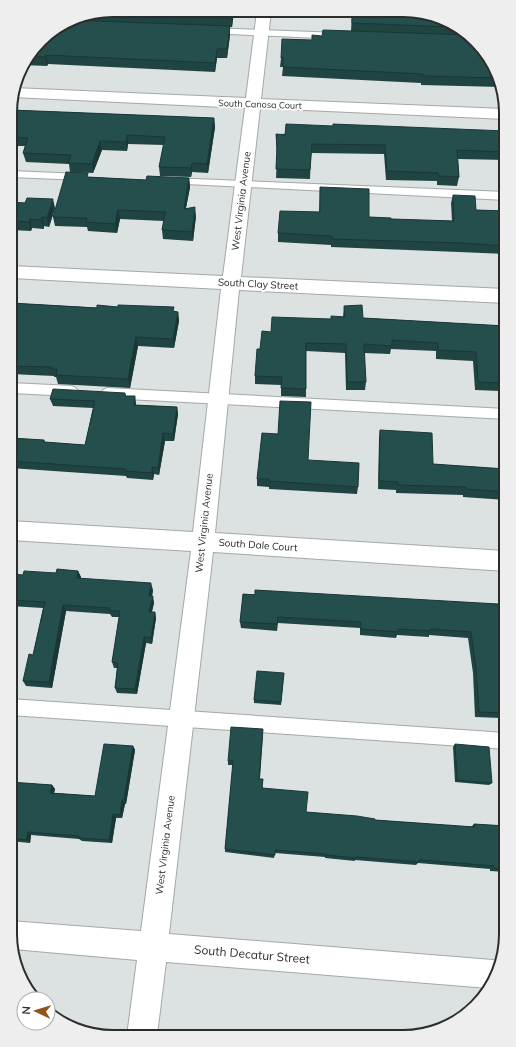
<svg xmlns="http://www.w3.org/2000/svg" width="516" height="1047" viewBox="0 0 516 1047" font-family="Mulish,sans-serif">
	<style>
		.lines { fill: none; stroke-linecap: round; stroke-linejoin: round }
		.lane-casing { stroke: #a3a8a8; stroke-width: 2 }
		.street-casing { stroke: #a3a8a8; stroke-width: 2 }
		.lane { fill: #fff; fill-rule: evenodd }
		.street { fill: #fff; fill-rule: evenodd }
		.wall { fill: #1f4442 }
		.shaded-wall { fill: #193736 }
		.building { fill: #244f4d; stroke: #193736 }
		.labels { text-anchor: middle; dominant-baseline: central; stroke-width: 4; stroke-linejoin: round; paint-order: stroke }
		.far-street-label { font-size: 9px; fill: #2b2d2d; stroke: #fff }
		.street-label { font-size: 10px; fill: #2b2d2d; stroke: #fff }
		.near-street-label { font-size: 12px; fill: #2b2d2d; stroke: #fff }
		.rim { fill: none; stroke: #2b2d2d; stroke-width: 2 }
	</style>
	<rect width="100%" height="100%" fill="#dce2e1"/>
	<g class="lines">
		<g class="lane-casing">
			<path id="lane" d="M211 28 340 33 345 36 340 39 208 33 206 31 208 29Z
				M11 171 82 174 87 177 82 180 11 177Z
				M171 178 506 192V200L167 183 166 181 167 179Z
				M11 383 72 386 76 388 78 391 76 394 72 396 11 393Z
				M107 388 506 409V419L107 398 103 396 101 393 103 390Z
				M10 699 506 733V749L10 715Z"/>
		</g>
		<g class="street-casing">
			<path id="street" d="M257 11H271L261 99 505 109 506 119 260 108 241 277 506 289V303L239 290 215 533 506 551V571L213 552 169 934 493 960 498 962 488 988 166 962 157 1035 127 1036 137 960 13 949 10 921 141 931 191 551 10 540V521L193 532 221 289 11 278V266L223 276 245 108 12 97 14 88 246 98Z"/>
		</g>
		<use href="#lane" class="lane"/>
		<use href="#street" class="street"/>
	</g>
	<path class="wall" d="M113 10 234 11 232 27H230V35L227 58H217L215 72 48 64 47 66 23 65 45 36 74 18Z
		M352 12H423L471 36 501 80 502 87 421 85V83L282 76 283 67H280L281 58 322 36 351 31Z
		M11 110 214 118 215 127 208 173 192 172 191 177 160 176 159 167 164 145 128 144 127 151 102 150 93 173 70 172 69 164 26 162 23 153 25 146H11Z
		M506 131V160L458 159 459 177 457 186 437 185V181L386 180 384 154 311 153 310 179 276 178 277 154 276 143V134Z
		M89 177 146 180 189 178 190 187 186 208 196 216 193 241 163 239 162 230 164 221 120 219 117 233 88 231 87 227 55 226 53 217Z
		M320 187 369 217 391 219 452 221 451 203 453 195 476 210 506 211V254L459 252 331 247V245L278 242V233L319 212Z
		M11 202 55 208 49 227 44 226V229L32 228 31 231 11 230Z
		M11 303 178 312 179 321 174 348 138 346 130 388 58 384 56 377H54V376L11 374V356L12 349H11Z
		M344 306 363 318 506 326V362H501L503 383 500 391 475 390 473 361 436 359V351L391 349 390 354 364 353 366 382 365 390H346L345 353 306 351V397L281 396V385L255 384V376L260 349 271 332 331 319 343 317Z
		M125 393 126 396 136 403V405L177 407 178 414 174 441H165L159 475 154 474 153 480 127 478 126 476 10 468 11 438 44 440 45 442 85 445 93 408 53 406 50 399Z
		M380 430 433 464 504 469 503 460 506 453V500L463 497V495L396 493V490L378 489 379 438Z
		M308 460 358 487 357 494 269 489V487L257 486V479Z
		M78 571 81 577 80 579 153 590 152 596 154 603 152 612H155L156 618 152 644 146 643 137 694 117 693 115 688 117 668H114L112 662 119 617H112L110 614 66 611 52 688 26 686 23 681 33 655 43 608 10 606V574L23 575 56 573Z
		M243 594 498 604 505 713 501 718 475 717 473 673 468 638 429 635V637L397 635 396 638 360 635V628L278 623 277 631 241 628 240 622Z
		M284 673 281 705 254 703V700Z
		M263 734 260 779 263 788 306 812 375 820 471 827 474 824 506 826V872L490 871V869L418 863 416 865 355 860V861L325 858V857L275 853 274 858 225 852V849L233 765H228V761Z
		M455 744 492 783 489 785 455 782 453 747Z
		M133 746 135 750 126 804H125L122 818H116L112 843 82 841 79 839 31 835 30 843 10 841V782L52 785 55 789 54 793 95 796Z"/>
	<path class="shaded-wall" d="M233 11H234L232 27 231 18Z
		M230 26V35L227 58V49Z
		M217 49V58L215 72V63Z
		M46 55 48 64 47 66 45 57Z
		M214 118 215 127 208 173 207 164Z
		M127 135 128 144 127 151 126 142Z
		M100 141 102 150 93 173 92 164Z
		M192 163V172L191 177V168Z
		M189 178 190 187 184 218V209Z
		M53 199 55 208 49 227 47 218Z
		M195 207 196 216 193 241 192 232Z
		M118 210 120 219 117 233 115 224Z
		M42 217 44 226V229L41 220Z
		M30 219 32 228 31 231 29 222Z
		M178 312 179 321 174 348 173 339Z
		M136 337 138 346 130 388 128 379Z
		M135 396 136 403 135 412 134 405Z
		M177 407 178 414 174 441 173 434Z
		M163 433 165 441 159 475 158 468Z
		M152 467 154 474 153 480 152 473Z
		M78 571 81 577 79 585 77 578Z
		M151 583 153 590 151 602 149 596Z
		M153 596 154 603 150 618 149 612Z
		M63 605 66 611 52 688 49 682Z
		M155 612 156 618 152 644 151 638Z
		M144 637 146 643 137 694 135 689Z
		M133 746 135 750 126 804 124 800Z
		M52 785 55 789 53 797 50 793Z
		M122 800 125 804 122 818 120 815Z
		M113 814 116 818 112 843 109 840Z
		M28 832 31 835 30 843 26 840Z"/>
	<path class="building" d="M113 10 233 11 231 18 99 13Z
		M352 12H423L452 27 352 23Z
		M70 20 230 26 227 49H217L215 63 46 55 45 57 30 56 45 36Z
		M323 30 469 35 471 36 499 78 423 76V74L283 67V58H281L282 39 312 40V35L322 36Z
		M11 110 214 118 207 164 192 163 191 168 159 167 165 137 127 135 126 142 100 141 92 164 68 163 71 155 23 153 28 138 11 137Z
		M286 124 333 126V124L506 131V152L457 150 459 177 439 176 438 173 387 171 385 145 312 144 310 170 276 169 277 147 276 134 285 135Z
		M66 172 88 173 87 177 146 180 147 176 189 178 184 209 195 207 192 232 162 230 165 213 166 212 118 210 115 224 86 222 87 218 53 217Z
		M320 187 369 189V217L391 218V219L454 221 453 195 475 196 476 210 506 211V246L461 243 332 239V236L278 233 280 211 320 212Z
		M27 198 53 199 47 218 42 217 41 220 30 219 29 222 11 221V202L25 203Z
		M11 303 97 308V305L118 307V305L174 307 173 311 178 312 173 339 136 337 128 379 56 375 57 369H51L52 367 11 366V356L14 340H11Z
		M362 305 363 318 506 326V353H500L503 383 478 382 476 352 438 350V343L392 340V346L364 344 366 382H347L346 344 306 343V389L281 388 282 377 255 376 257 349H260L262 331 271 332 272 317 331 319V316L345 317 344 306Z
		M53 389 125 393V396H135L134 405 177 407 173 434 163 433 158 468 152 467V473L125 471V469L10 461 11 438 44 440V442L85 445 95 401 50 399Z
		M280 401 311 402 308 460 359 463 358 487 269 481V479H257L262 433 278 434Z
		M380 430 432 433 433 464 506 469V492L466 489V487L398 485V482L379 481Z
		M57 569 78 571 77 578 151 583 149 596H153L149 612H155L151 638 144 637 135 689 115 688 118 663 112 662 120 611H109L110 608 63 605 49 682 23 681 29 654 33 655 45 602 10 600V574L23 575 24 571 56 573Z
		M255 590 498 604 505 713 479 712 476 668 471 632 431 629V631L398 629V632L361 629V622L278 617 277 624 240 622 243 594 255 595Z
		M257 671 284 673 281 702 254 700Z
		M231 727 263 729 259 779H263L262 788 308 792 306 812 357 816 375 819V820L475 827 474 824 506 826V869L494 868V866L419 860V862L356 857V858L326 855V854L275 850V855L225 849 233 761H228Z
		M104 744 133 746 124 800H122L120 815 113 814 109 840 79 838V836L28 832 26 840 10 838V782L52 785 50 793 95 796Z
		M455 744 489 747 492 783 457 780Z"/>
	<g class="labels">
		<g class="far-street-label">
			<text transform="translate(260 104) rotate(2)">South Canosa Court</text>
		</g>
		<g class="street-label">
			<text transform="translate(241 201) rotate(-83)">West Virginia Avenue</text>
			<text transform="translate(258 284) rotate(3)">South Clay Street</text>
			<text transform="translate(204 523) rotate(-84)">West Virginia Avenue</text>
			<text transform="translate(258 545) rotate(4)">South Dale Court</text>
			<text transform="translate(165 845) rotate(-83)">West Virginia Avenue</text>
		</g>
		<g class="near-street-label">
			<text transform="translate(252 954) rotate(5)">South Decatur Street</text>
		</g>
	</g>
	<path d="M0 0H516V1047H0ZM113 17H403A96 96 0 0 1 499 113V934A96 96 0 0 1 403 1030H113A96 96 0 0 1 17 934V113A96 96 0 0 1 113 17Z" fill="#eee" fill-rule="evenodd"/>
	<path class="rim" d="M113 17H403A96 96 0 0 1 499 113V934A96 96 0 0 1 403 1030H113A96 96 0 0 1 17 934V113A96 96 0 0 1 113 17Z"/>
	<g transform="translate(36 1011) rotate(274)"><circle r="19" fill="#ffffff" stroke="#aaabab"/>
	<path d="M0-3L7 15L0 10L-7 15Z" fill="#915418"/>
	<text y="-6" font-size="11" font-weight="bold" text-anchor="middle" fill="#2b2d2d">N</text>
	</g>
</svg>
